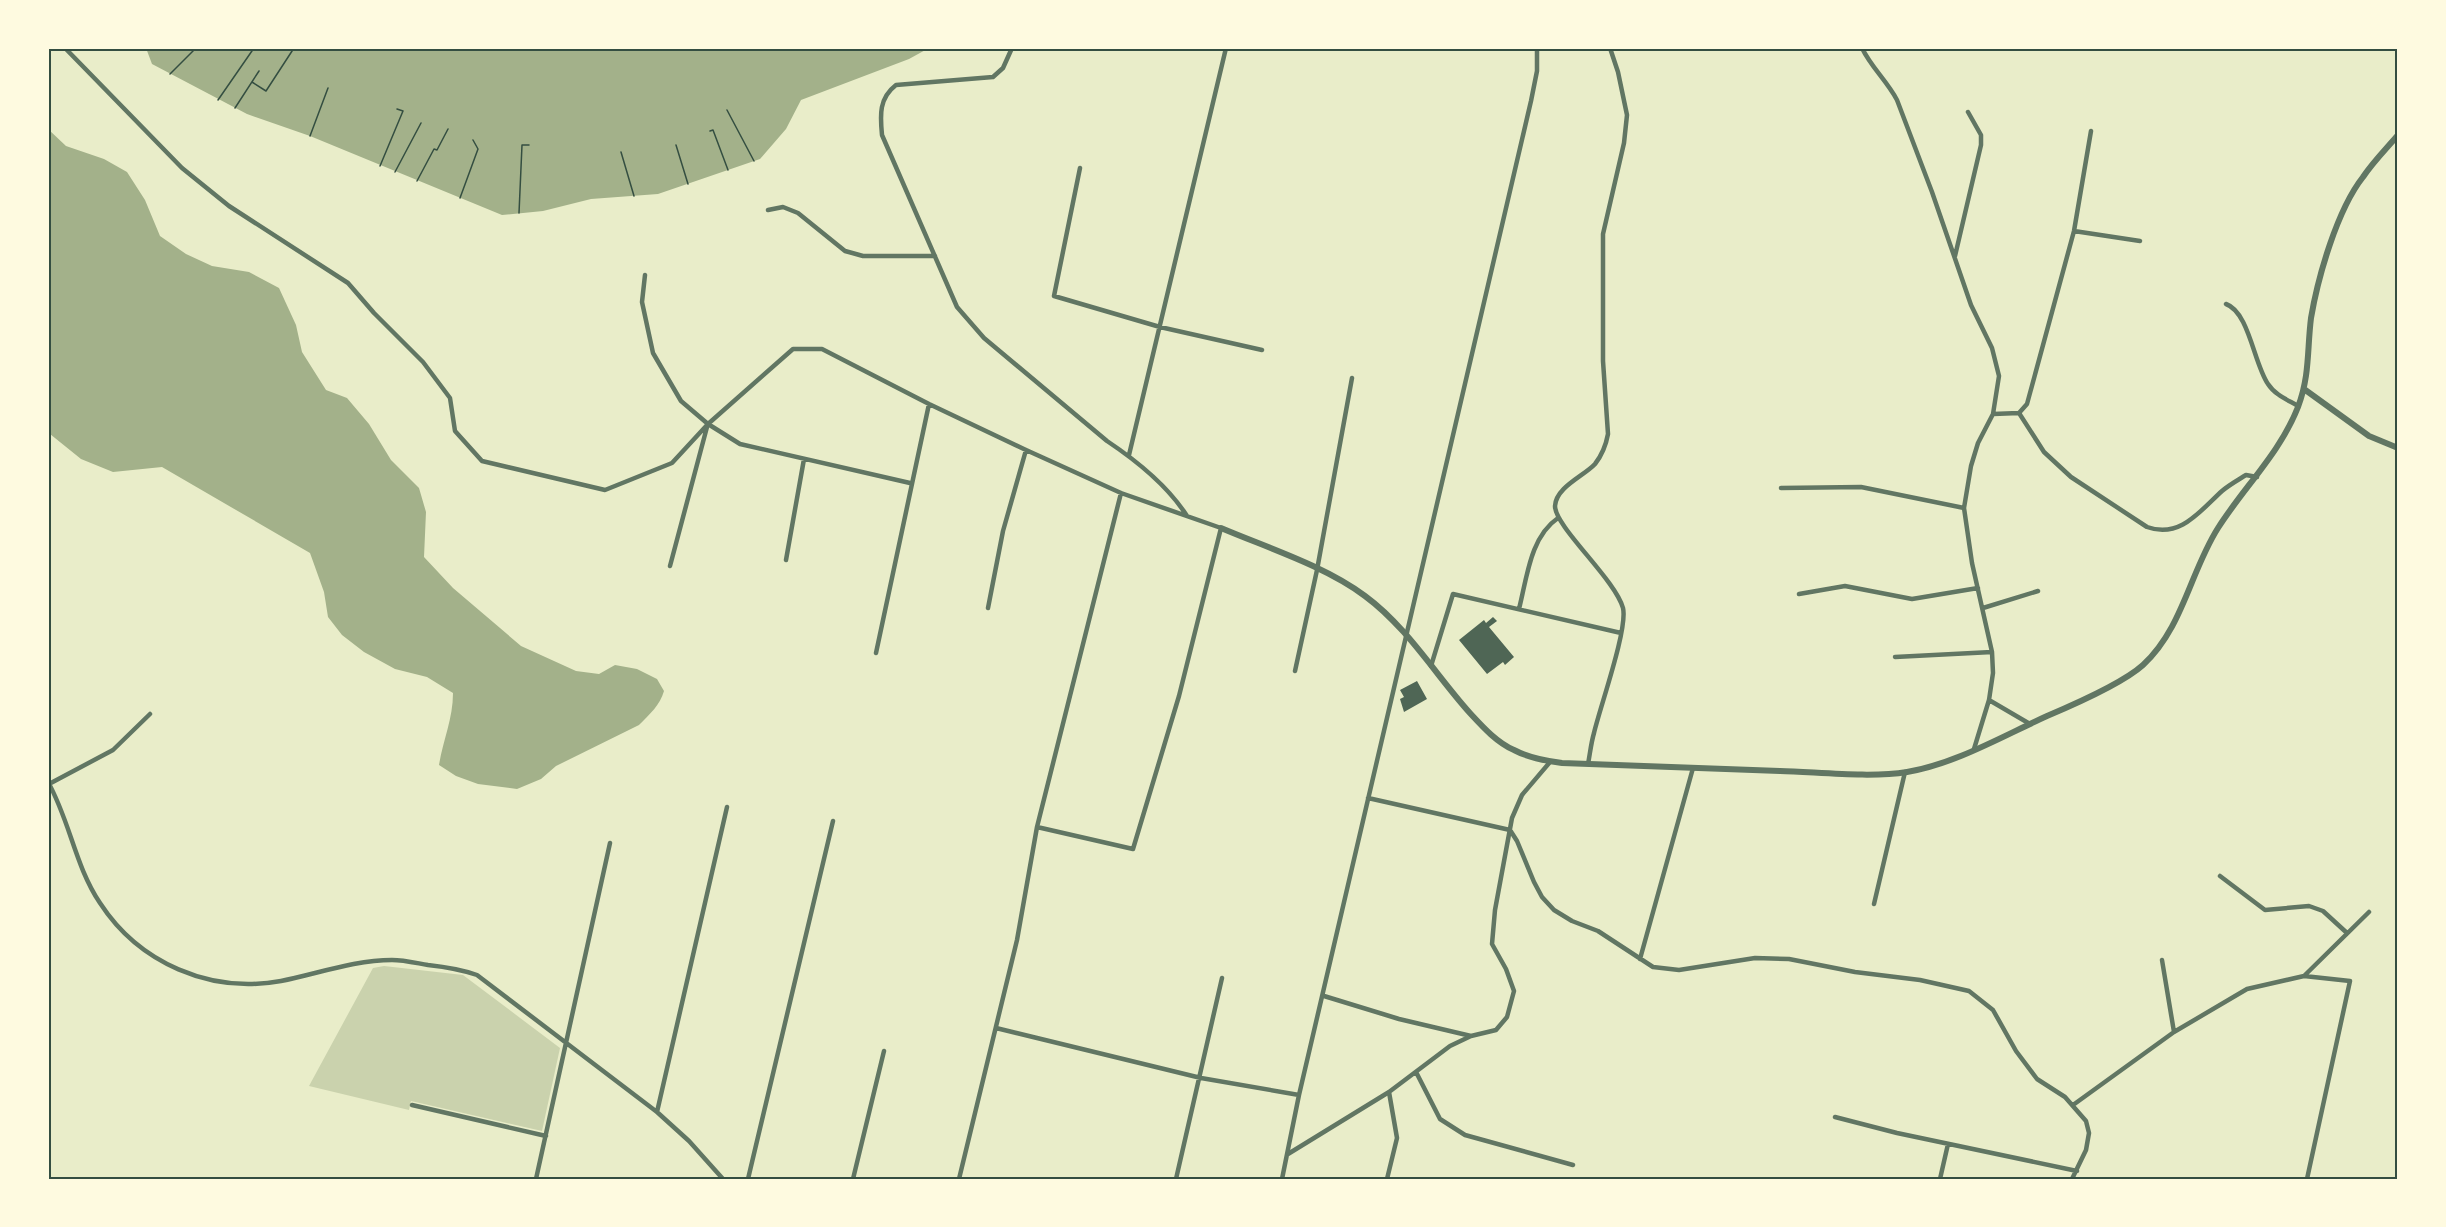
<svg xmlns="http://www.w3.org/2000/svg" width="2446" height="1227" viewBox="0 0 2446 1227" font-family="Mulish,sans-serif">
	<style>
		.green { fill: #cad2ad }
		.water { fill: #a3b18a }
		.building { fill: #4f6655 }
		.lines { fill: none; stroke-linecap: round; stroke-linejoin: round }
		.path { stroke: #344e41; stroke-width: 1.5 }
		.minor { stroke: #617663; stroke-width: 4.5 }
		.tertiary { stroke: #617663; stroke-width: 6 }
		.neatline { fill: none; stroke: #344e41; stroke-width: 2 }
	</style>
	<rect width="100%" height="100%" fill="#e9edc9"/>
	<path class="green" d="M384 966 463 975 560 1048 542 1131 411 1101 409 1110 309 1086 373 968Z"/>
	<path class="water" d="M146 48H929L909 59 801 100 786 129 760 159 658 194 591 199 543 211 502 215 310 136 247 114 152 64Z
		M48 129 66 146 104 159 127 172 145 200 160 236 186 254 212 266 249 272 279 288 296 325 302 352 326 390 347 398 369 424 391 460 419 488 426 512 424 557 453 588 521 646 576 671 599 674 615 665 637 669 657 679 664 691C660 705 650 714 639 725L556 766 541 779 517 789 478 784 456 776 439 765C443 740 453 719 453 693L427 677 395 669 364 652 342 635 328 617 324 592 310 553 162 467 113 472 81 459 50 434Z"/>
	<path class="building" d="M1493 617 1497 621 1489 627 1514 657 1505 665 1503 662 1487 674 1459 640 1484 620 1486 623Z
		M1417 681 1427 699 1404 712 1400 699 1404 697 1400 690Z"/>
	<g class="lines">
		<path class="path" d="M170 74 196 48
			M252 82 266 91 294 48
			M218 100 254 48
			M235 108 259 71
			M727 110 754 161
			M710 131 713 130 728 170
			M310 136 328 88
			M676 145 688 184
			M621 152 634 196
			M380 166 403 111 397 109
			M395 172 421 123
			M417 181 434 149 437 150 448 129
			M460 198 478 149 473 140
			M519 213 522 145H529"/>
		<path class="minor" d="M65 48 182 168 229 206 348 283 374 313 423 362 450 398 455 431 482 461 605 490 672 463 708 424 793 349H822L929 404 1026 450 1121 493 1221 528 1179 696 1133 849 1037 827
			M1012 48 1003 68 993 77 896 85C879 98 880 115 882 135L957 307 984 338 1107 441C1137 461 1168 486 1187 516
			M1862 48C1871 67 1887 81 1897 100L1932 192 1971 305 1992 348 1999 376 1993 414 1978 443 1971 466 1964 508 1972 563 1992 652 1993 673 1989 700 1974 749
			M1080 168 1054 296 1160 327 1262 350
			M768 210 783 207 798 213 845 251 863 256H935
			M2074 231 2140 241
			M1955 256 1981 145V135L1968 112
			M645 275 642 302 653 353 681 401 708 424 740 444 910 483
			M2226 304C2249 312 2254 364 2268 384 2275 395 2288 400 2298 406
			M2019 413 2027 404 2074 231 2091 131
			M1993 414 2019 413 2044 452 2071 477 2147 527C2180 539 2200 511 2222 491 2229 485 2238 480 2246 475L2257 477
			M1129 455 1226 48
			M1781 488 1861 487 1964 508
			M786 560 804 459
			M670 566 707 427
			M1799 594 1845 586 1912 599 1978 588
			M988 608 1003 531 1026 450
			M1983 608 2038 591
			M1519 609C1527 578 1530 537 1558 518
			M876 653 929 404
			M1895 657 1992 652
			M1431 666 1453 594 1621 633
			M1295 671 1317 570 1352 378
			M1989 700 2030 724
			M1588 764C1590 754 1591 743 1594 733 1600 707 1628 629 1623 608 1615 579 1555 527 1555 506 1556 487 1584 476 1595 464 1602 455 1606 445 1608 434L1603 361V234L1624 143 1627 115 1618 72 1610 48
			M48 782C70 821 75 866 100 903 139 963 210 994 281 981 317 974 354 960 392 960 404 960 416 963 428 965 446 967 460 969 477 975L657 1112 689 1141 723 1179
			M49 784 113 750 150 714
			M1368 798 1510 830
			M1510 830 1517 841 1534 882 1542 897 1554 910 1572 921 1598 931 1653 967 1679 970 1755 958 1789 959 1855 972 1920 980 1969 991 1993 1010 2016 1051 2037 1079 2065 1097 2086 1121 2089 1133 2086 1150 2072 1179
			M2220 876 2265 910 2309 906 2323 911 2347 933
			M1874 904 1905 772
			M1640 959 1693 768
			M2162 960 2174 1032
			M2304 976 2350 981 2307 1179
			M1324 996 1399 1019 1471 1036
			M996 1028 1201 1078 1299 1095
			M1416 1072 1440 1119 1465 1135 1573 1165
			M412 1105 546 1136
			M2073 1105 2174 1032 2247 989 2304 976 2369 912
			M657 1112 727 807
			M1835 1117 1897 1133 2077 1171
			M1288 1154 1389 1092 1450 1046 1471 1036 1496 1030 1507 1017 1514 991 1506 969 1492 944 1495 910 1512 818 1522 795 1550 762
			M536 1179 610 843
			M748 1179 833 821
			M853 1179 884 1051
			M959 1179 1017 940 1037 827 1121 493
			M1176 1179 1222 978
			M1282 1179 1299 1095 1531 101 1537 71V48
			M1387 1179 1397 1138 1389 1092
			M1940 1179 1948 1144"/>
		<path class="tertiary" d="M2304 389 2369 436 2398 448
			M1221 528C1268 548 1325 566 1365 596 1407 627 1435 674 1469 712 1482 726 1496 742 1514 750 1529 758 1546 761 1562 763 1635 766 1707 768 1780 771 1818 772 1870 778 1907 772 1955 764 2003 736 2047 716 2073 705 2123 683 2143 665 2183 628 2190 572 2218 528 2244 487 2280 453 2298 407 2310 375 2307 350 2311 318 2318 277 2337 210 2363 177 2373 162 2386 149 2398 135"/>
	</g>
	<rect width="2446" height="1227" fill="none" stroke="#fefae0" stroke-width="99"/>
	<rect x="50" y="50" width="2346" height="1128" class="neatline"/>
</svg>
